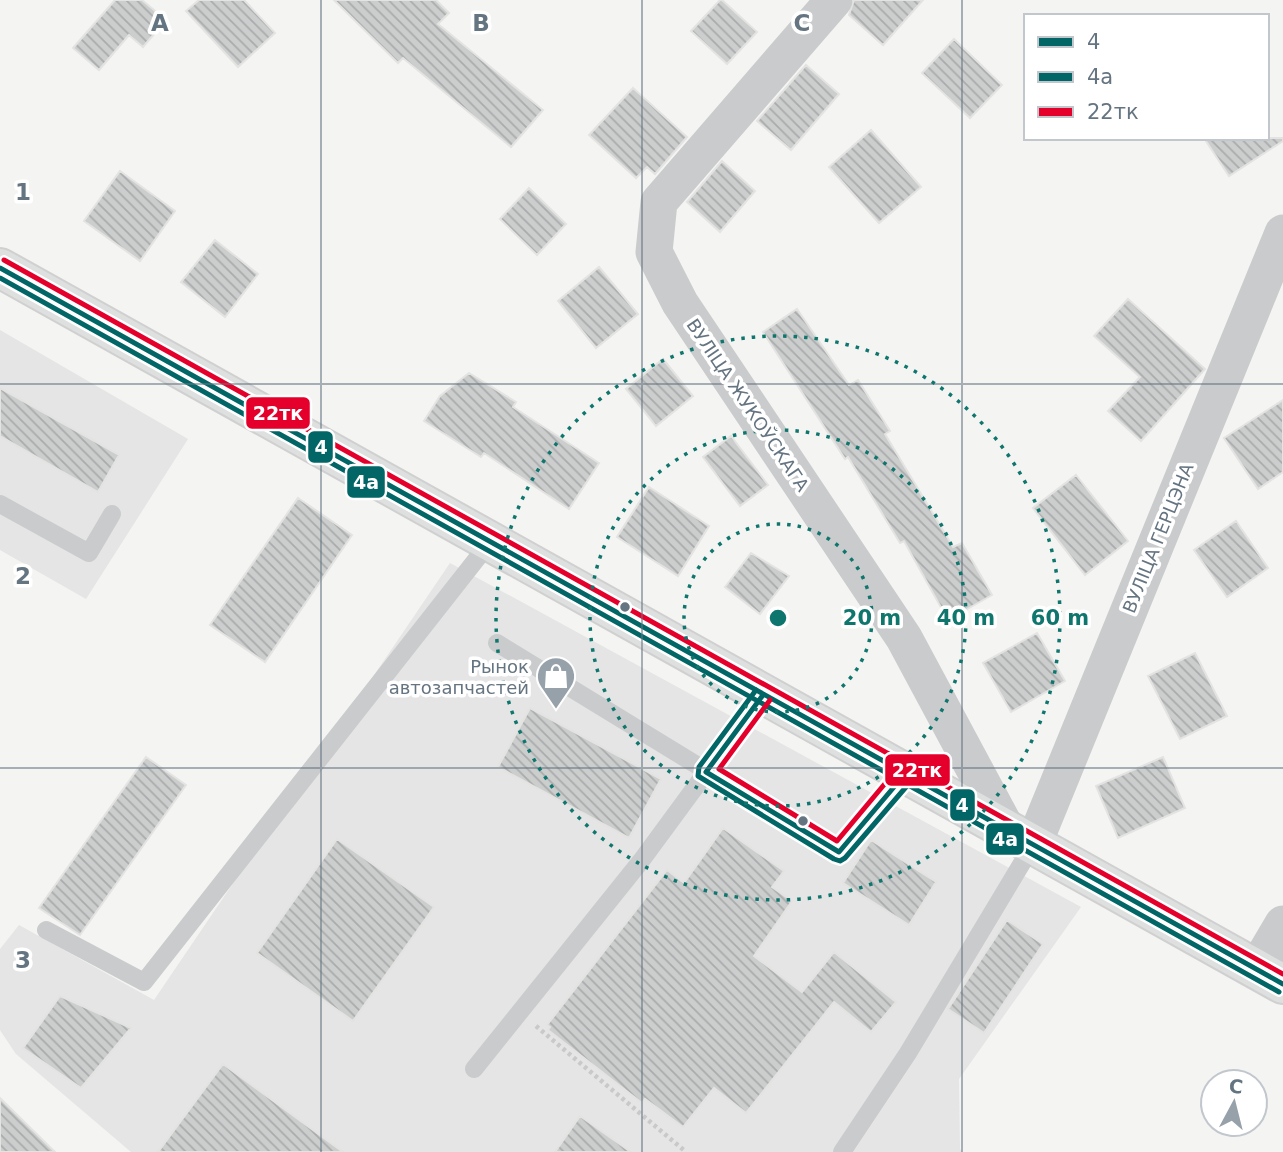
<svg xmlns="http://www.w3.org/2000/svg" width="1283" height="1152" viewBox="0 0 1283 1152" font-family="'DejaVu Sans',sans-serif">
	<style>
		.built { fill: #e4e5e4 }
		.building { fill: url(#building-back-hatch); stroke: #e3e3e2; stroke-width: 2 }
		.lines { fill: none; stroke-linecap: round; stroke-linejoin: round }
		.secondary-casing { stroke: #d0d0d0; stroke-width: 42 }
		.path { stroke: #c8c9c8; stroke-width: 4.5; stroke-dasharray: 3.5 3.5; stroke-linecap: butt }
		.lane { stroke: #cacbcc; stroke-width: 18 }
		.street { stroke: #cacbcc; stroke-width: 37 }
		.secondary { stroke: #dedfdf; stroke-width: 38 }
		.bus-1-casing { stroke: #fff; stroke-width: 10 }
		.bus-2-casing { stroke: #fff; stroke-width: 10 }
		.bus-3-casing { stroke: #fff; stroke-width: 10 }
		.bus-1 { stroke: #026666; stroke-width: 5 }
		.bus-2 { stroke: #026666; stroke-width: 5 }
		.bus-3 { stroke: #e4002b; stroke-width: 5 }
		.grid { fill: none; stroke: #657481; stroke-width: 2; stroke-opacity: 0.55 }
		.ring { fill: none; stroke: #0f766e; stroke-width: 3.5; stroke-dasharray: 3.5 7 }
		.bus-dot { fill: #657481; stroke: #fff; stroke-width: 2.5 }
		.labels { text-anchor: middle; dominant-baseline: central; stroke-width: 7; stroke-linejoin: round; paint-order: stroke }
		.street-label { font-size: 18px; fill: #657481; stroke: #fff }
		.poi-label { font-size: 18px; fill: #657481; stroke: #fff; text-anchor: end }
		.grid-label { font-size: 23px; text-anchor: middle; font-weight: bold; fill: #657481; stroke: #fff; stroke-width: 7; stroke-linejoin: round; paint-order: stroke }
		.centre { fill: #0f766e; stroke: #fff; stroke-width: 3.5 }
		.ring-label { font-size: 21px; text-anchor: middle; font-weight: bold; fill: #0f766e; stroke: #fff; stroke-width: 7; stroke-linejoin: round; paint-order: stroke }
		.line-badge { stroke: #fff; stroke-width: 2.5 }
		.badge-label { font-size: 19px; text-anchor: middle; font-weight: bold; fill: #fff }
	</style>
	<defs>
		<pattern id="building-back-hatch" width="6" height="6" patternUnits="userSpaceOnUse" patternTransform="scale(1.75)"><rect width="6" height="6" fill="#cccdcd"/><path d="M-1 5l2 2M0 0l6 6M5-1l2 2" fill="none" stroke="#a9abac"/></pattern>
	</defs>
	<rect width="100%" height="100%" fill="#f4f4f2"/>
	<path class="built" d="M0 330 188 439 86 599 0 550Z
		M450 563 1081 907 959 1079 960 1149 962 1152H131L16 1054 0 1030V949L19 925 154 1000Z"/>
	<path class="building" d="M115 0H142L166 20 143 47 129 35 99 70 73 48Z
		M199 0H244L275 33 238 67 186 11Z
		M334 0H436L449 13 438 24 543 110 511 147 403 58 398 63Z
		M720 0H722L757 32 727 64 691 31Z
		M854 0H923L883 45 849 15Z
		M954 39 1002 85 970 118 922 73Z
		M806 65 839 94 791 150 757 121Z
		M633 88 687 137 655 174 647 167 636 178 589 135Z
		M871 130 921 187 879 223 829 167Z
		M1204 138H1283V141L1229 176Z
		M722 161 755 191 720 232 687 202Z
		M120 171 175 211 140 261 84 221Z
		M529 188 566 224 537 255 500 219Z
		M215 240 258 274 225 317 181 282Z
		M599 267 638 314 596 348 558 301Z
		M1128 299 1205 369 1141 441 1108 411 1140 377 1094 336Z
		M797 309 849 385 858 380 890 431 885 434 953 547 962 543 992 595 948 620 904 541 900 543 848 457 845 459 763 332Z
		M663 359 693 396 656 426 626 389Z
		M469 373 516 402 513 407 599 463 569 509 484 453 481 457 424 421 440 396Z
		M0 388 119 455 98 492 0 436Z
		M1283 400V472L1258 489 1224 438Z
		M731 436 768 485 740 506 703 457Z
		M1076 475 1128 541 1085 575 1033 508Z
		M649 487 709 526 678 576 617 537Z
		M298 498 352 535 265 662 210 625Z
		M1236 521 1268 568 1227 597 1194 550Z
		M751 553 789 576 760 614 725 587Z
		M1037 633 1065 681 1011 712 983 663Z
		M1195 653 1227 716 1180 739 1148 676Z
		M530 708 661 779 629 838 498 767Z
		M146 757 186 785 80 935 39 908Z
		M1163 757 1185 808 1118 838 1096 786Z
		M723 828 784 871 772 887 792 901 754 956 802 992 834 952 896 1002 871 1032 834 1002 746 1113 714 1088 683 1127 645 1099 642 1103 548 1030 550 1027 547 1025 667 870 684 883Z
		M337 839 434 907 353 1021 257 953Z
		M871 840 936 882 909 925 843 883Z
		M1007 920 1043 944 984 1033 948 1009Z
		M60 996 131 1028 81 1088 23 1048Z
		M223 1064 343 1152H158Z
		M0 1098 55 1152H0Z
		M580 1116 631 1152H555Z"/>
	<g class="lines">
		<g class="secondary-casing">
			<path id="secondary" d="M0 268 1283 984"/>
		</g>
		<path class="path" d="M536 1026 686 1152"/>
		<path class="lane" d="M0 504 89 553 112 514
			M497 643 839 852 905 774
			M46 930 144 982 490 542
			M474 1069 641 861 763 695
			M842 1152 908 1053 1034 843"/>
		<path class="street" d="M834 0 659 202 654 252 680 303 904 638 1006 828
			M1034 843 1283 233
			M1257 968 1283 924"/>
		<use href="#secondary" class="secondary"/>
		<g class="bus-1-casing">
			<path id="bus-1" d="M0 268 1283 984
				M763 695 706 772 839 852 905 774"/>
		</g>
		<g class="bus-2-casing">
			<path id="bus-2" d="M0 278 1279 992
				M756 690 699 767 698 776 834 859 840 861 845 858 912 780"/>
		</g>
		<g class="bus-3-casing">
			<path id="bus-3" d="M4 260 1283 974
				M770 700 719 769 837 841 898 768"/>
		</g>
		<use href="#bus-1" class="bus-1"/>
		<use href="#bus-2" class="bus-2"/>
		<use href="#bus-3" class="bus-3"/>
	</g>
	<path class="grid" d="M321 0V1152M642 0V1152M962 0V1152M0 384H1283M0 768H1283"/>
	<g class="ring">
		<circle cx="778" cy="618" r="94"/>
		<circle cx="778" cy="618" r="188"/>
		<circle cx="778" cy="618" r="282"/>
	</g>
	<defs>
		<g id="shop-pin" transform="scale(2.0125)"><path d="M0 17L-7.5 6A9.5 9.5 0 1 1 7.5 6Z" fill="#97a1a9" stroke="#fff"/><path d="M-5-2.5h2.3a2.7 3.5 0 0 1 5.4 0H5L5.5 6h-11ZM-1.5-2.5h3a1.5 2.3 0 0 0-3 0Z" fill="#fff"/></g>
	</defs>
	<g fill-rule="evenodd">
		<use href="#shop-pin" x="556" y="676"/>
	</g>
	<g class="bus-dot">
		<circle cx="625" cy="607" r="6"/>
		<circle cx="803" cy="821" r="6"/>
	</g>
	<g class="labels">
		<g class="street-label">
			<text transform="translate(748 405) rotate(56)">ВУЛІЦА ЖУКОЎСКАГА</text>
			<text transform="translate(1158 538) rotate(-68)">ВУЛІЦА ГЕРЦЭНА</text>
		</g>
		<g class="poi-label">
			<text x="529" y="666">Рынок<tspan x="529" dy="21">автозапчастей</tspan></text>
		</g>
	</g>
	<g class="grid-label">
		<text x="160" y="31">A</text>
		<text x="481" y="31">B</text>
		<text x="802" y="31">C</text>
		<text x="23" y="200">1</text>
		<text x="23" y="584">2</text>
		<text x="23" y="968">3</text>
	</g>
	<circle cx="778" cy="618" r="10" class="centre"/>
	<g class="ring-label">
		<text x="872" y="625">20 m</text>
		<text x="966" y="625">40 m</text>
		<text x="1060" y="625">60 m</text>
	</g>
	<g class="line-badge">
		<rect x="245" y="396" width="66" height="34" rx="7" fill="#e4002b"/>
		<rect x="307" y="430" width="27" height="34" rx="7" fill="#026666"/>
		<rect x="346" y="465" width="40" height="34" rx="7" fill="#026666"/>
		<rect x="884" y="753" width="67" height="34" rx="7" fill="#e4002b"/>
		<rect x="949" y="788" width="27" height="34" rx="7" fill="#026666"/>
		<rect x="985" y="822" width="40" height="34" rx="7" fill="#026666"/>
	</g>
	<g class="badge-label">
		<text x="278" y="420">22тк</text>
		<text x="321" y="454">4</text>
		<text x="366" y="489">4а</text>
		<text x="917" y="777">22тк</text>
		<text x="962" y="812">4</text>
		<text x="1005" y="846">4а</text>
	</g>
	<rect x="1024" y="14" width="245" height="126" fill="#ffffff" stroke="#c1c7cd" stroke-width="2"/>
	<rect x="1038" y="37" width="35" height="10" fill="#026666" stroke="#c1c7cd" stroke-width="2"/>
	<text x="1087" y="49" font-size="21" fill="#657481">4</text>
	<rect x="1038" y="72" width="35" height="10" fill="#026666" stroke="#c1c7cd" stroke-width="2"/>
	<text x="1087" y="84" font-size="21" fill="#657481">4а</text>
	<rect x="1038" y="107" width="35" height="10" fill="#e4002b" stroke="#c1c7cd" stroke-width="2"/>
	<text x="1087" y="119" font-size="21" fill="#657481">22тк</text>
	<g transform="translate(1234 1103) rotate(7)"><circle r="33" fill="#ffffff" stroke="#c1c7cd" stroke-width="2"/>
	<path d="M0-5L12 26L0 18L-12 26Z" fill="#97a1a9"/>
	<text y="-10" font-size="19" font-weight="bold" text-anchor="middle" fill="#657481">С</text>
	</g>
</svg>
